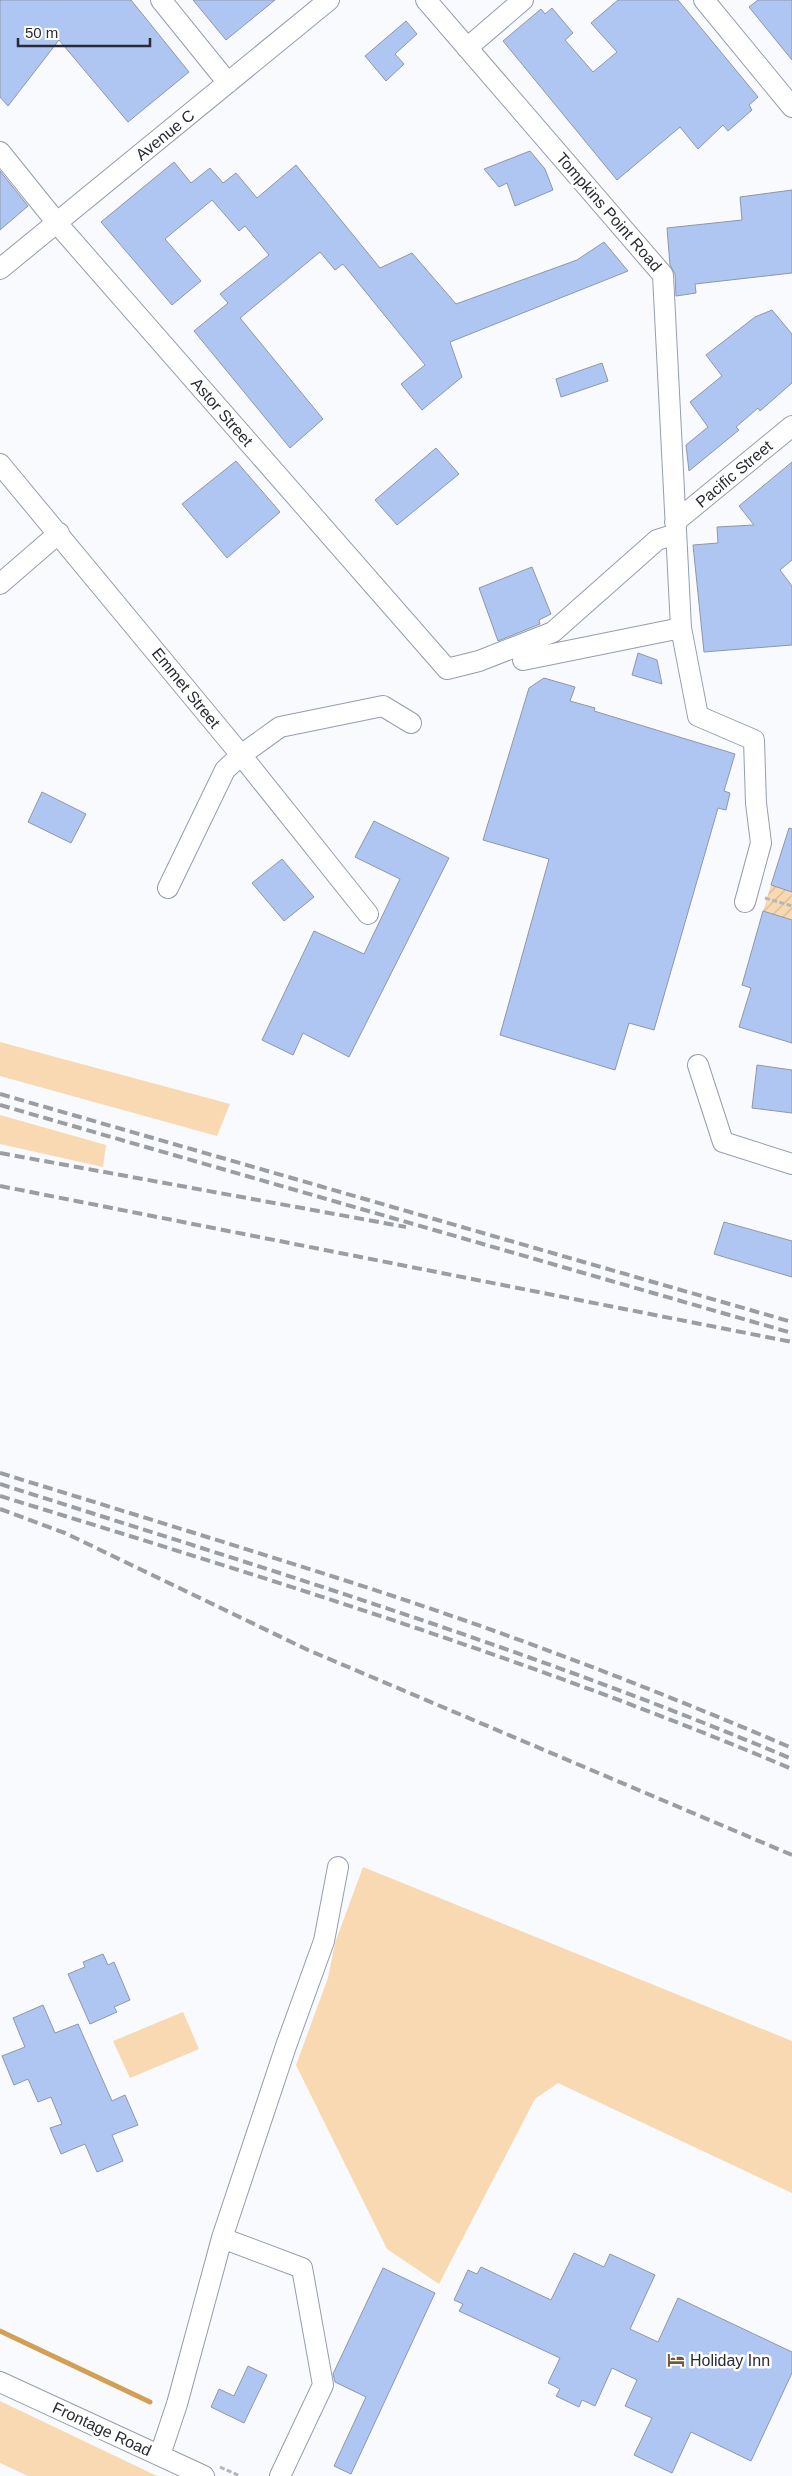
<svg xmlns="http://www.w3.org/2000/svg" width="792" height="2476" viewBox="0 0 792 2476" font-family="Arial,sans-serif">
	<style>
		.grass { fill: #f8d9b1 }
		.garden { fill: url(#garden-furrows) }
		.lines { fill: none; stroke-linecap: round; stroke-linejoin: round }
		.stream { stroke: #d29f54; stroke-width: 5 }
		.building { fill: #b0c6f2; stroke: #8e97a9 }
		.minor-casing { stroke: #949eb0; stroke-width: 22 }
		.path { stroke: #b3b6bb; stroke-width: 3; stroke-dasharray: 5 2.5; stroke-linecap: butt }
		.minor { stroke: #fff; stroke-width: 20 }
		.rail { stroke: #9a9da2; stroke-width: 4; stroke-dasharray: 10 5; stroke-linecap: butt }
		.labels { text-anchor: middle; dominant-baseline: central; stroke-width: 5; stroke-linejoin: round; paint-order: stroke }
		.street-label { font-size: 16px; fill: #282b33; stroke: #fff }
		.poi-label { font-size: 16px; fill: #282b33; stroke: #fff; text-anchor: start }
	</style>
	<defs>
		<pattern id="garden-furrows" width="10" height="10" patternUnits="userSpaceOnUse" patternTransform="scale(1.25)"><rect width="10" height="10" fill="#f8d9b1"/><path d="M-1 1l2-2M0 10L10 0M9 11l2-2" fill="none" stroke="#d5ba99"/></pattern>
	</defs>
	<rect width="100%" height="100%" fill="#f8fafe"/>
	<path class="grass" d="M0 1042 230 1104 217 1136 0 1076Z
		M0 1115 106 1145 103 1167 0 1144Z
		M363 1867 792 2041V2193L558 2083 535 2099 439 2284 387 2249 296 2065 328 1978 335 1943Z
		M183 2012 199 2049 130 2078 113 2041Z
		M0 2401 157 2476H28L0 2463Z"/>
	<path class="garden" d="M771 885 792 892V920L763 911Z"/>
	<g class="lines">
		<path class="stream" d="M0 2331 150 2402"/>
	</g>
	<path class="building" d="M0 0H131L189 72 128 122 59 40 8 106 0 97Z
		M193 0H275L226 40Z
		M618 0H678L758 97 749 105 752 110 728 131 723 125 698 149 680 127 617 180 503 41 541 9 545 14 552 8 573 33 565 40 593 72 617 52 591 23Z
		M758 0H792V60L749 7Z
		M406 21 417 34 395 54 404 64 386 81 365 56Z
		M530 151 545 169 553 190 515 206 507 183 499 187 484 169Z
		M174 162 191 183 210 168 223 183 236 173 257 198 296 165 380 268 412 253 456 304 577 260 604 242 628 271 450 342 462 377 422 410 401 384 425 365 343 264 335 270 320 252 240 318 323 419 290 448 194 331 228 303 220 294 269 255 245 226 239 231 212 200 165 239 201 281 172 305 101 222Z
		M0 171 28 206 0 230Z
		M792 190V273L695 284 696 293 676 296 675 274 670 265 667 228 742 220 740 197Z
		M772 310 792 334V383L760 411 758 408 736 427 739 430 689 471 686 445 708 427 690 402 722 376 706 355 755 317Z
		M602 363 608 381 561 397 556 379Z
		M436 448 459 474 397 525 375 500Z
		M236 461 280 512 227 558 182 504Z
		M792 462V560L780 570 792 586V645L704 652 693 545 718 543 717 527 754 525 739 506Z
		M532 567 551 614 539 620 540 624 498 641 479 588Z
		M638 653 657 660 662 684 632 675Z
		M544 678 575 687 570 701 595 708 594 711 735 754 724 791 730 793 726 810 718 808 654 1030 629 1023 615 1070 500 1035 549 859 483 840 529 688Z
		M42 792 86 814 71 843 28 822Z
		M374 821 449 858 349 1057 303 1033 293 1055 262 1040 314 931 364 954 400 879 355 857Z
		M789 828 792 829V892L771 885Z
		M282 859 314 897 284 921 252 883Z
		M763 911 792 920V1043L739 1027 751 988 742 985Z
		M757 1065 792 1070V1113L752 1108Z
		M724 1222 792 1241V1277L714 1254Z
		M103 1954 108 1965 114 1962 130 2000 114 2007 117 2012 90 2024 68 1974 85 1967 83 1962Z
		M43 2005 55 2033 78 2024 112 2101 125 2095 138 2125 112 2135 123 2161 97 2172 85 2144 61 2154 50 2128 62 2124 51 2097 38 2102 28 2079 14 2085 2 2056 25 2047 13 2018Z
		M574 2253 604 2267 610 2254 655 2275 630 2329 658 2342 678 2298 792 2352V2373L751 2461 691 2432 672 2473 634 2455 652 2418 625 2406 637 2380 612 2368 595 2406 582 2400 579 2407 556 2396 560 2389 548 2383 560 2358 459 2311 463 2304 454 2300 468 2270 477 2274 481 2267 551 2300Z
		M383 2268 435 2293 351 2474 334 2466 366 2397 335 2382 333 2374Z
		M248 2366 267 2375 244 2423 211 2407 219 2389 234 2396Z"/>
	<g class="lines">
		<g class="minor-casing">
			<path id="minor" d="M161 0 228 83
				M426 0 663 275 681 628 698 716 754 740 756 803 761 843 745 902
				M704 0 792 107
				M467 48 523 0
				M0 152 62 229 447 669 479 661 553 632 657 540 676 534
				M0 269 329 0
				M0 464 241 755 368 914
				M675 522 792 426
				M0 584 59 533
				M523 660 681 628
				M168 888 225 770 241 755 280 727 383 706 411 723
				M698 1065 723 1142 792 1164
				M222 2238 302 2268 323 2385 280 2476
				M0 2382 204 2476
				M160 2455 177 2404 222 2238 286 2046 324 1941 338 1867"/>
		</g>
		<path class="path" d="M765 898 792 906
			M220 2467 240 2476"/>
		<use href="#minor" class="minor"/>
		<path class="rail" d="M0 1094 792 1322
			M0 1105 792 1333
			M0 1153 406 1227
			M0 1186 792 1342
			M0 1473C117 1509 234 1545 350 1582 500 1630 647 1686 792 1748
			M0 1484C267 1569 534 1650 792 1759
			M0 1496C267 1578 534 1660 792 1769
			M0 1509 65 1533 308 1650 792 1855"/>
	</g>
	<defs>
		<g id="hotel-bare" transform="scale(1.35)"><path d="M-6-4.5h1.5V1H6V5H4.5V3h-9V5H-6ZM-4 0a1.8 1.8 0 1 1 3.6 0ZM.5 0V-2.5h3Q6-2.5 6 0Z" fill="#785a2e" stroke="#fff" stroke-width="2.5" paint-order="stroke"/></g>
	</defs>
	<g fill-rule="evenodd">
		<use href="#hotel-bare" x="676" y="2360"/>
	</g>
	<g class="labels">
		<g class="street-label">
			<text transform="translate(165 135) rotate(-39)">Avenue C</text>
			<text transform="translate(609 212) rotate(49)">Tompkins Point Road</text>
			<text transform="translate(222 412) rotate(49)">Astor Street</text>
			<text transform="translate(734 474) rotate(-40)">Pacific Street</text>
			<text transform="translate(186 688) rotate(51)">Emmet Street</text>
			<text transform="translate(102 2429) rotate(25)">Frontage Road</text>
		</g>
		<g class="poi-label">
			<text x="690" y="2360">Holiday Inn</text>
		</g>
	</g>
	<path d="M18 38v8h132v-8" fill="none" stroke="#282b33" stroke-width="2.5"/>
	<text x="25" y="38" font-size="15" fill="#282b33" stroke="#ffffff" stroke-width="4" paint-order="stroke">50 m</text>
</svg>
